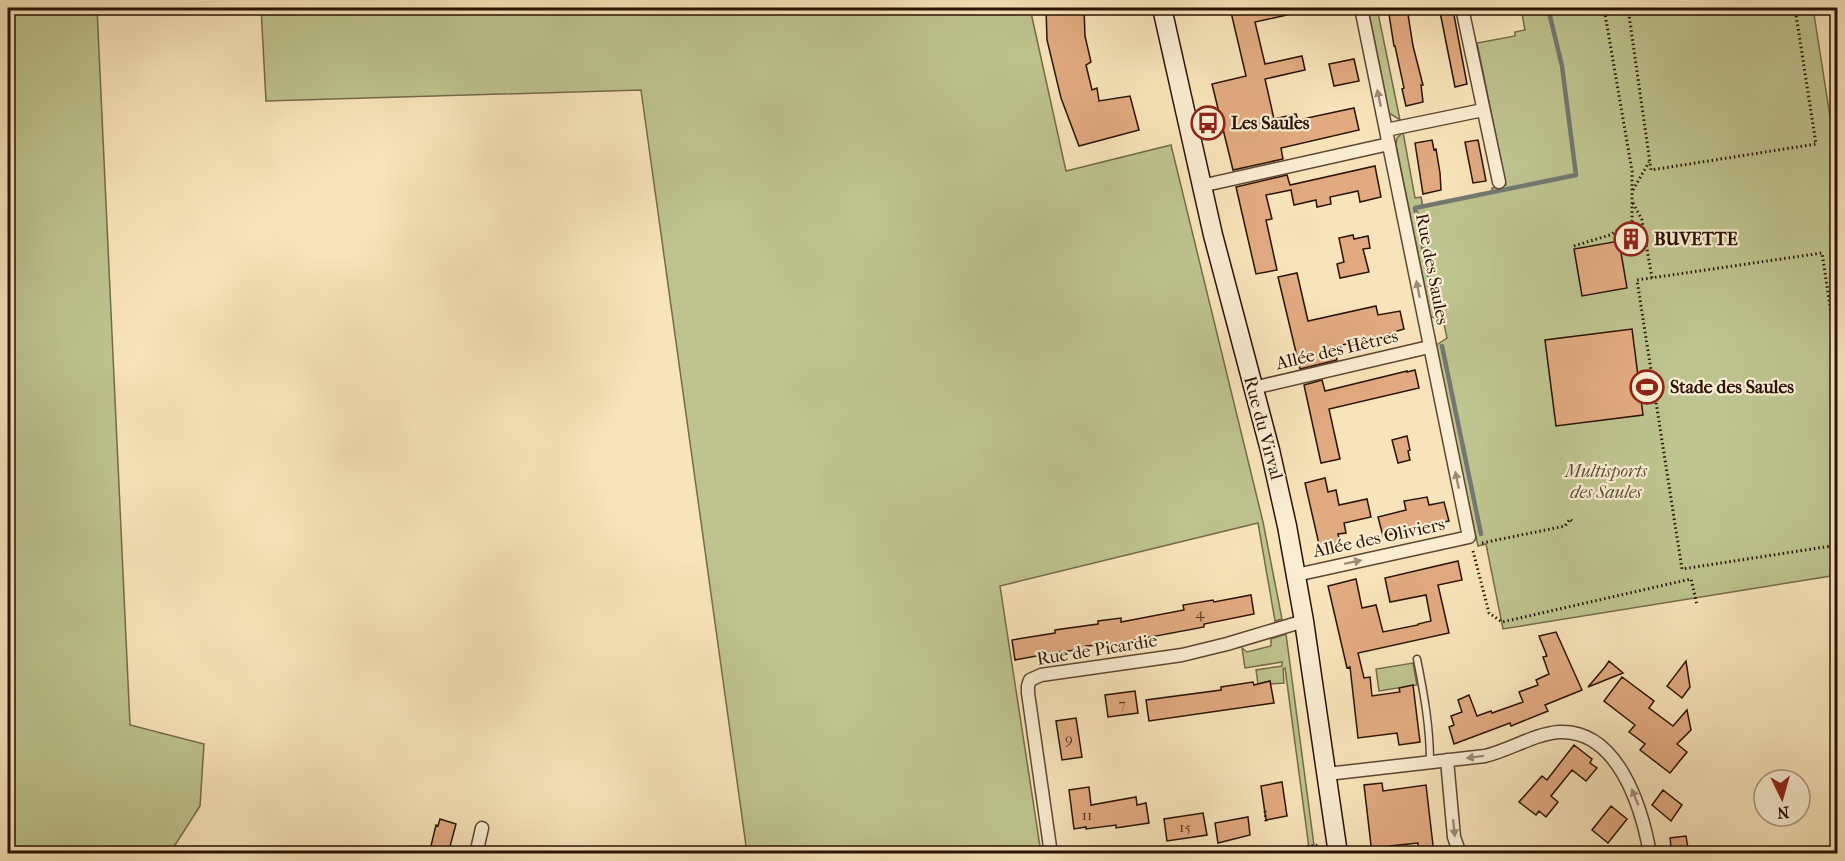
<svg xmlns="http://www.w3.org/2000/svg" width="1845" height="861" viewBox="0 0 1845 861" font-family="'IM FELL French Canon',serif">
	<style>
		.green { fill: #bec48f; stroke: #746b4a; stroke-width: 1.5 }
		.lines { fill: none; stroke-linecap: round; stroke-linejoin: round }
		.stream { stroke: #727871; stroke-width: 4.5 }
		.building { fill: #e2aa80; stroke: #2a1204; stroke-width: 1.5 }
		.lane-casing { stroke: #5e4632; stroke-width: 9 }
		.street-casing { stroke: #5e4632; stroke-width: 15 }
		.secondary-casing { stroke: #2a1204; stroke-width: 21 }
		.path { stroke: #2a1204; stroke-width: 3; stroke-dasharray: 1.5 3; stroke-linecap: butt }
		.lane { stroke: #faedd2; stroke-width: 6 }
		.street { stroke: #faedd2; stroke-width: 12 }
		.secondary { stroke: #faedd2; stroke-width: 18 }
		.oneway { fill: #9c8a75 }
		.labels { text-anchor: middle; dominant-baseline: central; stroke-width: 4.5; stroke-linejoin: round; paint-order: stroke }
		.number-label { font-size: 15px; fill: #583823 }
		.poi-label { font-size: 18px; font-weight: bold; fill: #2a1204; stroke: #faedd2; text-anchor: start }
		.street-label { font-size: 18px; fill: #2a1204; stroke: #faedd2 }
		.park-label { font-size: 18px; font-style: italic; fill: #5e5035; stroke: #faedd2 }
	</style>
	<rect width="100%" height="100%" fill="#f8e4ba"/>
	<filter id="stains"><feTurbulence type="fractalNoise" baseFrequency=".00333" numOctaves="4"/><feColorMatrix values="0 0 0 0 .2 0 0 0 0 .09 0 0 0 0 .02 0 0 0 .5 -.17"/></filter>
	<radialGradient id="worn" r=".72"><stop offset=".6" stop-color="#630" stop-opacity="0"/><stop offset="1" stop-color="#630" stop-opacity=".3"/></radialGradient>
	<path class="green" d="M8 8H97L130 725 204 744 200 806 170 853H8Z
		M261 8H1030L1066 171 1171 145 1263 522 1282 619 1275 621 1258 523 1000 586 1041 853H747L641 90 266 101Z
		M1368 8H1377L1400 120 1389 113Z
		M1521 8H1813L1837 161V575L1503 629 1486 544 1478 546 1435 346 1447 338 1443 319 1431 317 1396 145 1397 138 1403 132 1415 198 1421 197 1423 207 1492 193V188L1506 185 1477 43 1515 36V32L1525 30Z
		M1286 634 1315 853H1281L1283 851 1309 848 1285 668 1283 669 1284 683 1271 684 1270 681 1258 684 1256 670 1282 666V662L1245 668 1242 648 1247 652 1271 646V639Z
		M1413 663 1417 685 1379 691 1376 669Z"/>
	<g class="lines">
		<path class="stream" d="M1437 314 1415 208 1576 175 1562 66 1548 8
			M1442 346 1481 534"/>
	</g>
	<path class="building" d="M1046 8H1084L1085 36 1091 62 1086 65 1092 90 1097 88 1099 101 1130 96 1139 130 1079 146 1061 98 1047 40Z
		M1230 8H1295L1296 13 1255 22 1265 64 1302 56 1305 70 1265 79 1274 119 1296 114 1298 120 1354 108 1359 130 1281 148 1283 159 1233 170 1212 84 1246 76Z
		M1388 8H1407L1413 46 1423 85H1421L1423 102 1406 106 1402 89 1404 88 1395 46H1394Z
		M1453 10 1467 84 1455 87 1440 12Z
		M1354 59 1359 81 1334 86 1329 64Z
		M1432 140 1434 150 1436 149 1440 173 1441 190 1423 194 1415 143Z
		M1478 140 1486 181 1473 183 1465 142Z
		M1375 166 1381 197 1360 202 1358 191 1330 197 1331 204 1317 207 1316 200 1294 205 1291 190 1266 195 1272 219 1266 220 1277 270 1256 274 1236 187 1287 175 1290 185Z
		M1353 235 1354 239 1368 236 1370 248 1363 249 1369 272 1340 278 1337 264 1344 262 1339 238Z
		M1619 241 1627 288 1582 296 1574 249Z
		M1297 273 1308 321 1376 306 1378 315 1400 311 1404 329 1397 331V332L1334 347 1337 360 1300 369 1278 277Z
		M1632 329 1643 415 1556 426 1545 340Z
		M1415 370 1419 388 1329 409 1340 459 1321 463 1304 385 1322 380 1325 391 1407 371V372Z
		M1407 436 1410 450 1408 451 1410 460 1398 463 1392 440Z
		M1325 478 1328 492 1336 490 1339 505 1367 499 1371 517 1344 523 1346 533 1338 534 1341 548 1321 553 1305 483Z
		M1427 497 1429 505 1444 502 1449 521 1383 536 1378 517 1406 510 1404 501Z
		M1458 561 1462 580 1438 585 1449 633 1358 653 1364 678 1370 677 1372 696 1400 692 1399 688 1413 685 1420 742 1399 745 1397 733 1358 738 1350 667 1347 668 1328 586 1356 579 1362 608 1376 605 1383 632 1418 625V624L1431 621 1426 595 1390 602 1385 578Z
		M1251 595 1254 614 1204 624V627L1124 642V643L1086 646V649L1058 652 1015 660 1012 640 1055 633V630L1098 624V621L1121 618V622L1184 610 1183 605 1213 600 1214 602Z
		M1556 632 1582 690 1545 705 1548 711 1511 726 1510 723 1454 744 1449 727 1454 725 1451 716 1462 712 1458 700 1469 695 1477 716 1491 711 1492 713 1523 702 1519 692 1538 685 1536 680 1549 674 1543 657 1547 656 1539 636Z
		M1609 661 1623 673 1588 687 1605 667Z
		M1686 661 1690 687 1682 698 1667 686Z
		M1622 677 1654 701 1649 708 1673 726 1687 710 1691 730 1677 744 1687 752 1670 773 1640 750 1645 744 1629 732 1635 725 1604 701Z
		M1270 681 1274 703 1149 721 1146 700 1221 690V687L1227 686 1253 682 1254 685Z
		M1135 691 1138 713 1108 717 1105 695Z
		M1076 718 1082 757 1062 760 1056 721Z
		M1574 745 1592 759 1590 763 1597 768 1586 781 1572 770 1551 796 1558 802 1546 817 1539 811 1536 815 1519 802 1542 776 1547 780Z
		M1282 782 1287 816 1266 820 1261 786Z
		M1382 783 1383 791 1426 785 1434 854H1419L1418 843 1390 846 1391 854H1372L1364 785Z
		M1089 787 1091 805 1136 797 1137 805 1146 803 1149 823 1116 828V825L1086 829V827L1074 829 1069 790Z
		M1663 790 1682 805 1671 821 1652 805Z
		M1611 806 1627 819 1608 843 1592 830Z
		M1203 813 1207 835 1167 841 1164 819Z
		M1248 817 1250 835 1218 843 1215 823Z
		M440 819 456 824 448 854H429L436 825 438 826Z
		M1686 836 1689 854H1672L1670 838Z"/>
	<g class="lines">
		<g class="lane-casing">
			<path id="lane" d="M1417 659C1424 694 1430 727 1430 762
				M197 854 199 850 219 854"/>
		</g>
		<g class="street-casing">
			<path id="street" d="M1462 8 1499 182
				M1386 130 1483 110
				M1201 186 1389 144
				M1253 388 1429 347
				M1296 575 1469 537 1361 8
				M1447 760 1454 837 1460 854
				M1327 774 1485 756C1510 750 1534 734 1559 732 1618 729 1642 808 1650 854
				M476 854 482 828
				M1051 854 1028 693V686L1030 680 1041 675 1182 655 1227 644 1304 621"/>
		</g>
		<g class="secondary-casing">
			<path id="secondary" d="M1162 8 1213 235 1270 450 1287 526 1304 621 1338 854"/>
		</g>
		<path class="path" d="M1628 8 1651 170 1816 144 1795 8
			M1633 190 1649 162
			M1633 203 1642 220 1652 278
			M1574 246 1610 235 1632 221V171L1604 8
			M1838 359 1822 253 1637 280 1682 569 1838 545
			M1482 543 1565 526 1570 519 1574 523
			M1473 551 1489 613 1502 622 1691 579 1697 605
			M1265 811 1266 822
			M1249 854 1319 845"/>
		<use href="#lane" class="lane"/>
		<use href="#street" class="street"/>
		<use href="#secondary" class="secondary"/>
	</g>
	<defs><path id="oneway-solid" d="M-6-.8H1V-3.2L6.5 0L1 3.2V.8H-6Z" transform="scale(1.5)"/></defs>
	<g class="oneway">
		<use href="#oneway-solid" transform="translate(1379 98) rotate(-102)"/>
		<use href="#oneway-solid" transform="translate(1418 289) rotate(-101)"/>
		<use href="#oneway-solid" transform="translate(1457 480) rotate(-102)"/>
		<use href="#oneway-solid" transform="translate(1353 562) rotate(-12)"/>
		<use href="#oneway-solid" transform="translate(1475 757) rotate(173)"/>
		<use href="#oneway-solid" transform="translate(1635 797) rotate(-112)"/>
		<use href="#oneway-solid" transform="translate(1454 828) rotate(84)"/>
	</g>
	<defs>
		<g id="bus-ring" transform="scale(1.725)"><circle r="9.5" fill="#faedd2" stroke="#8f2418" stroke-width="1.5"/><path d="M-5-6H5V4H4V6H2V4H-2V6H-4V4H-5ZM-3.5-4V0h7V-4ZM-3.5 1.2v1.5H-2V1.2ZM2 1.2v1.5H3.5V1.2Z" fill="#8f2418"/></g>
		<g id="building-ring" transform="scale(1.725)"><circle r="9.5" fill="#faedd2" stroke="#8f2418" stroke-width="1.5"/><path d="M-4-6H4V6H1V3H-1V6H-4ZM-2.5-4.3h1.7v1.8h-1.7ZM.8-4.3h1.7v1.8H.8ZM-2.5-1h1.7V.8h-1.7ZM.8-1h1.7V.8H.8Z" fill="#8f2418"/></g>
		<g id="stadium-ring" transform="scale(1.725)"><circle r="9.5" fill="#faedd2" stroke="#8f2418" stroke-width="1.5"/><path d="M0-5a6.5 5 0 1 0 0 10a6.5 5 0 1 0 0-10ZM-3.5-1.8h7v3.6h-7Z" fill="#8f2418"/></g>
	</defs>
	<g fill-rule="evenodd">
		<use href="#bus-ring" x="1208" y="123"/>
		<use href="#building-ring" x="1631" y="239"/>
		<use href="#stadium-ring" x="1647" y="387"/>
	</g>
	<g class="labels">
		<g class="number-label">
			<text x="1200" y="613">4</text>
			<text x="1122" y="704">7</text>
			<text x="1069" y="739">9</text>
			<text x="1087" y="815">11</text>
			<text x="1185" y="827">15</text>
		</g>
		<g class="poi-label">
			<text x="1231" y="123">Les Saules</text>
			<text x="1654" y="239">BUVETTE</text>
			<text x="1670" y="387">Stade des Saules</text>
		</g>
		<g class="street-label">
			<text transform="translate(1432 269) rotate(79)">Rue des Saules</text>
			<text transform="translate(1337 350) rotate(-13)">Allée des Hêtres</text>
			<text transform="translate(1263 428) rotate(75)">Rue du Virval</text>
			<text transform="translate(1379 538) rotate(-12)">Allée des Oliviers</text>
			<text transform="translate(1097 650) rotate(-9)">Rue de Picardie</text>
		</g>
		<g class="park-label">
			<text x="1606" y="471">Multisports<tspan x="1606" dy="21">des Saules</tspan></text>
		</g>
	</g>
	<rect width="1845" height="861" fill="none" stroke="#f8e4ba" stroke-width="30"/>
	<rect x="9" y="9" width="1827" height="843" fill="none" stroke="#2a1204" stroke-width="3"/>
	<rect x="15" y="15" width="1815" height="831" fill="none" stroke="#2a1204" stroke-width="1.5"/>
	<g transform="translate(1782 798) rotate(175)"><circle r="28" fill="#faedd2" stroke="#a79580" stroke-width="1.5"/>
	<path d="M0-4.5L10 22L0 15L-10 22Z" fill="#8f2418"/>
	<text y="-9" font-size="16" font-weight="bold" text-anchor="middle" fill="#2a1204">N</text>
	</g>
	<rect width="100%" height="100%" filter="url(#stains)"/>
	<rect width="100%" height="100%" fill="url(#worn)"/>
</svg>
